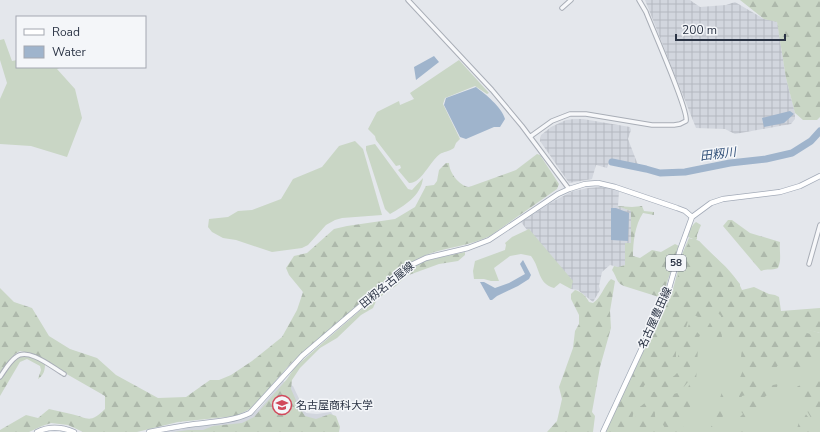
<svg xmlns="http://www.w3.org/2000/svg" width="820" height="432" viewBox="0 0 820 432" font-family="'Nunito Sans','Noto Sans JP',sans-serif">
	<style>
		.built { fill: #d2d6de }
		.industrial { fill: url(#industrial-grid) }
		.grass { fill: #c9d6c5 }
		.forest { fill: url(#forest-firs) }
		.water { fill: #9fb4cc }
		.lines { fill: none; stroke-linecap: round; stroke-linejoin: round }
		.river { stroke: #9fb4cc; stroke-width: 7 }
		.minor-casing { stroke: #a9aeb7; stroke-width: 5.5 }
		.major-casing { stroke: #a3abb8; stroke-width: 6 }
		.minor { stroke: #f7f8fa; stroke-width: 3.5 }
		.major { stroke: #fff; stroke-width: 4.5 }
		.labels { text-anchor: middle; dominant-baseline: central; stroke-width: 3; stroke-linejoin: round; paint-order: stroke }
		.shield { fill: #f4f6f9; stroke: #676e7b; stroke-width: 1 }
		.shield-label { font-size: 10px; font-weight: bold; fill: #2b3445 }
		.street-label { font-size: 11px; fill: #2b3445; stroke: #f4f6f9 }
		.poi-label { font-size: 11px; fill: #2b3445; stroke: #f4f6f9; text-anchor: start }
		.water-label { font-size: 12px; font-style: italic; fill: #34527a; stroke: #f4f6f9 }
	</style>
	<defs>
		<pattern id="industrial-grid" width="8" height="8" patternUnits="userSpaceOnUse"><rect width="8" height="8" fill="#d2d6de"/><path d="M0 4h8M4 0v8" fill="none" stroke="#b4b8c0"/></pattern>
		<pattern id="forest-firs" width="22" height="20" patternUnits="userSpaceOnUse"><rect width="22" height="20" fill="#c9d6c5"/><path d="M5 1l3.5 6h-7zM16 11l3.5 6h-7z" fill="#adb8ab"/></pattern>
	</defs>
	<rect width="100%" height="100%" fill="#e4e7ec"/>
	<path class="built" d="M283 381 293 386 306 413 317 414 331 412 336 420 328 432H162L239 420 250 416 259 409Z"/>
	<path class="industrial" d="M645 0H690L700 7 726 5 735 2 764 19 777 21 786 78 795 113V119L791 124 735 134 725 129 696 128Z
		M574 119H583L630 127 631 130 628 139 638 165 610 160 607 168 596 165 592 179 569 183 540 141 541 135 551 127 566 120Z
		M601 187 619 191 618 206 631 211V243H625V265L618 267 610 265 602 272 599 286 600 290 593 302 578 290 571 289 572 281 529 230H527L521 222 552 202 573 191 589 188Z"/>
	<path class="grass" d="M4 39 12 61 17 60V67H62L57 69 75 89 82 118 67 157 31 146 0 144V99L7 83 0 60V40Z
		M459 60 489 93 487 94 475 86 445 98 443 104 460 139 456 143 454 148C450 151 443 152 440 154 430 161 421 184 409 183L398 170 401 168 400 165 396 166 376 140 375 136 368 129 377 112 399 101 400 105 414 99 410 93Z
		M355 141 363 149 382 215 342 218 335 220 326 225 308 245 302 248 272 252 236 240 223 238 212 232 208 227 209 219 228 217 238 211 252 210 281 199 293 179 322 167 339 146Z
		M375 144 408 189 412 190 423 178C421 196 404 206 390 214L385 209 366 150V146Z
		M529 229 573 281 571 289 560 283 554 288C537 283 541 269 531 256L521 254 510 256 494 268 499 281H491L484 279H474L473 271 475 261 505 250 506 245 505 243 512 237Z
		M689 238 699 241 723 265 740 284 739 309 820 333V432H606L610 421 673 289 683 252Z"/>
	<path class="forest" d="M740 0H820V117L817 120H803L795 113 786 78 777 22 764 19Z
		M537 154 540 155 559 184 557 189 490 236C470 246 447 247 426 255 415 259 406 266 396 272L291 363 252 408 236 416 178 422 137 432H83L68 425 51 423 42 426 29 432H0V430L26 415 38 418 49 409C56 411 64 412 71 414 88 418 90 424 105 409V396L30 353 20 351 15 354 0 374V288L14 302 32 308 49 336 70 349 97 358 116 375 158 398 186 397 210 380H219L231 375 252 361 282 337 297 310 303 292 289 275 286 268 294 256 307 253 334 229 347 226 395 219 415 207 426 186 434 185 437 181 439 170 446 163H449C449 172 459 186 469 187L516 170Z
		M617 206 632 207 642 206 644 211 654 212V215L643 213C635 225 633 242 633 256L640 258 652 250 661 252 675 244 679 246 662 298 624 286C616 283 617 277 612 270L614 266 618 267 625 265V243H631V211Z
		M728 220H732L750 233 780 242C779 252 782 259 778 268 772 271 767 268 761 271L723 226Z
		M696 222 701 225 697 235V239L696 240 699 241C713 257 734 270 742 290L754 287 769 294 775 295 779 297 781 311 820 308V333L800 328 796 331V333L802 346C799 354 790 355 784 359 780 361 778 367 774 369 769 371 765 366 763 363L724 333 721 325V316L717 312 711 313 701 332 699 330 698 317 694 315H692L688 321 682 340 676 352V364L674 365 671 359 651 341 665 308 673 294 686 248 691 239H693L688 237C688 232 692 225 696 222Z
		M465 252V255L458 261 439 264 406 276 397 285 377 299 373 308 361 315 337 338 320 348 300 368 292 380 291 389 299 407 305 416 316 419 330 414 336 416 340 427 339 432H174L188 430H203L213 426 242 423 254 417 287 379 295 367 401 275 415 265 424 261Z
		M611 279 615 281 610 311 611 328 600 367 592 412 595 416 593 432H547L557 421 562 399 559 387 573 348 575 331 579 324V315L571 299V294L575 290C582 292 586 296 589 302L593 303C601 298 604 286 611 279Z
		M714 316 718 318C718 326 723 335 722 339L718 343 713 341 706 340 702 336Z
		M693 318 696 319 697 332 700 335 692 354 688 382 683 388 656 389V385L674 376 679 371 678 356 690 321Z
		M802 332 820 336V358L811 360 809 366C798 367 788 367 779 373L767 372 775 371 785 362 801 353 804 350 805 345 800 335Z
		M701 338 704 341 698 348 696 382 693 400 686 416 682 432H667L659 417 660 403 664 398 669 395 686 391 688 388 692 377 695 348Z
		M649 345 671 363C674 375 656 383 646 383L644 386 634 409 630 432H609C619 402 632 371 649 345Z
		M742 349 760 365 762 373 758 379 759 380 768 386 778 384 777 387V390L783 392 780 398 767 395C760 401 757 400 757 411L759 414V417L755 419 750 416 749 417 750 422 747 427 750 432H740L741 428 740 417 743 414C739 411 742 405 745 402L749 406 751 397 746 395 742 396 741 398 739 397 740 389 738 386 740 383 739 380 744 368 741 357Z
		M22 355H30L45 364C45 370 44 375 38 379L41 370 40 366 27 359 20 362 0 396V379L15 359Z
		M820 380V410L816 415 814 423 807 411 792 394C799 378 810 389 820 380Z
		M673 389 677 391C673 392 669 392 665 394 655 399 652 416 658 425 659 427 662 430 664 432H633L637 409C643 404 649 403 648 393L657 391Z
		M722 392 727 395C727 397 725 399 725 401 723 408 724 416 721 423H718L719 431 707 432C710 427 716 422 717 417H714C714 412 717 412 720 409L718 408 719 401Z
		M802 412 805 413 811 421 808 427 813 432H796Z"/>
	<path class="water" d="M434 56 439 62 416 80 414 67Z
		M476 87C485 94 502 107 505 119L500 127H494L466 139 460 137 444 105 446 98Z
		M790 111 794 114 784 123 764 127 762 118Z
		M611 208H616L629 213 628 241 611 240Z
		M523 260 531 275 529 279 518 286 497 296 492 300H490L480 282H484L495 288 509 283 525 274 520 264Z"/>
	<g class="lines">
		<path class="river" d="M612 162 646 169 660 173 685 172 730 163 766 159 792 153 811 141 820 131"/>
		<g class="minor-casing">
			<path id="minor" d="M408 0 492 90 522 126 569 189
				M562 8 571 0
				M531 136 552 121 570 114H586L652 125H674L680 124 686 121C689 111 652 28 646 12L639 0
				M809 264 820 225
				M0 377C5 370 9 362 16 357 28 347 52 367 64 374"/>
		</g>
		<g class="major-casing">
			<path id="major" d="M37 432C49 426 62 427 74 432
				M149 432C164 429 180 426 195 424 213 422 233 421 250 413L302 356 405 268 426 258 468 248 489 240 558 194 569 189 585 184 598 183 615 187 677 208 685 211 692 217
				M603 432 668 292 680 250 692 217 711 203 723 199 780 192 800 186 820 176"/>
		</g>
		<use href="#minor" class="minor"/>
		<use href="#major" class="major"/>
	</g>
	<defs>
		<g id="university-ring" transform="scale(1)"><circle r="9.5" fill="#f4f6f9" stroke="#d1495b" stroke-width="1.5"/><path d="M0-5L7-2L0 1L-7-2ZM-4 1L0 2.5L4 1V4Q0 6-4 4Z" fill="#d1495b"/></g>
	</defs>
	<g fill-rule="evenodd">
		<use href="#university-ring" x="282" y="405"/>
	</g>
	<g class="labels">
		<rect class="shield" x="666" y="255" width="20" height="16" rx="3"/>
		<g class="shield-label">
			<text x="676" y="263">58</text>
		</g>
		<g class="street-label">
			<text transform="translate(387 285) rotate(-39)">田籾名古屋線</text>
			<text transform="translate(655 318) rotate(-66)">名古屋豊田線</text>
		</g>
		<g class="poi-label">
			<text x="296" y="405">名古屋商科大学</text>
		</g>
		<g class="water-label">
			<text transform="translate(718 154) rotate(-7)">田籾川</text>
		</g>
	</g>
	<rect x="16" y="16" width="130" height="52" fill="#f4f6f9" stroke="#a4a8b1"/>
	<rect x="24" y="29" width="20" height="6" fill="#ffffff" stroke="#a4a8b1"/>
	<text x="52" y="36" font-size="12" fill="#2b3445">Road</text>
	<rect x="24" y="46" width="20" height="12" fill="#9fb4cc" stroke="#a4a8b1"/>
	<text x="52" y="56" font-size="12" fill="#2b3445">Water</text>
	<path d="M676 34v6h109v-6" fill="none" stroke="#2b3445" stroke-width="2"/>
	<text x="682" y="34" font-size="12" fill="#2b3445" stroke="#f4f6f9" stroke-width="3" paint-order="stroke">200 m</text>
</svg>
